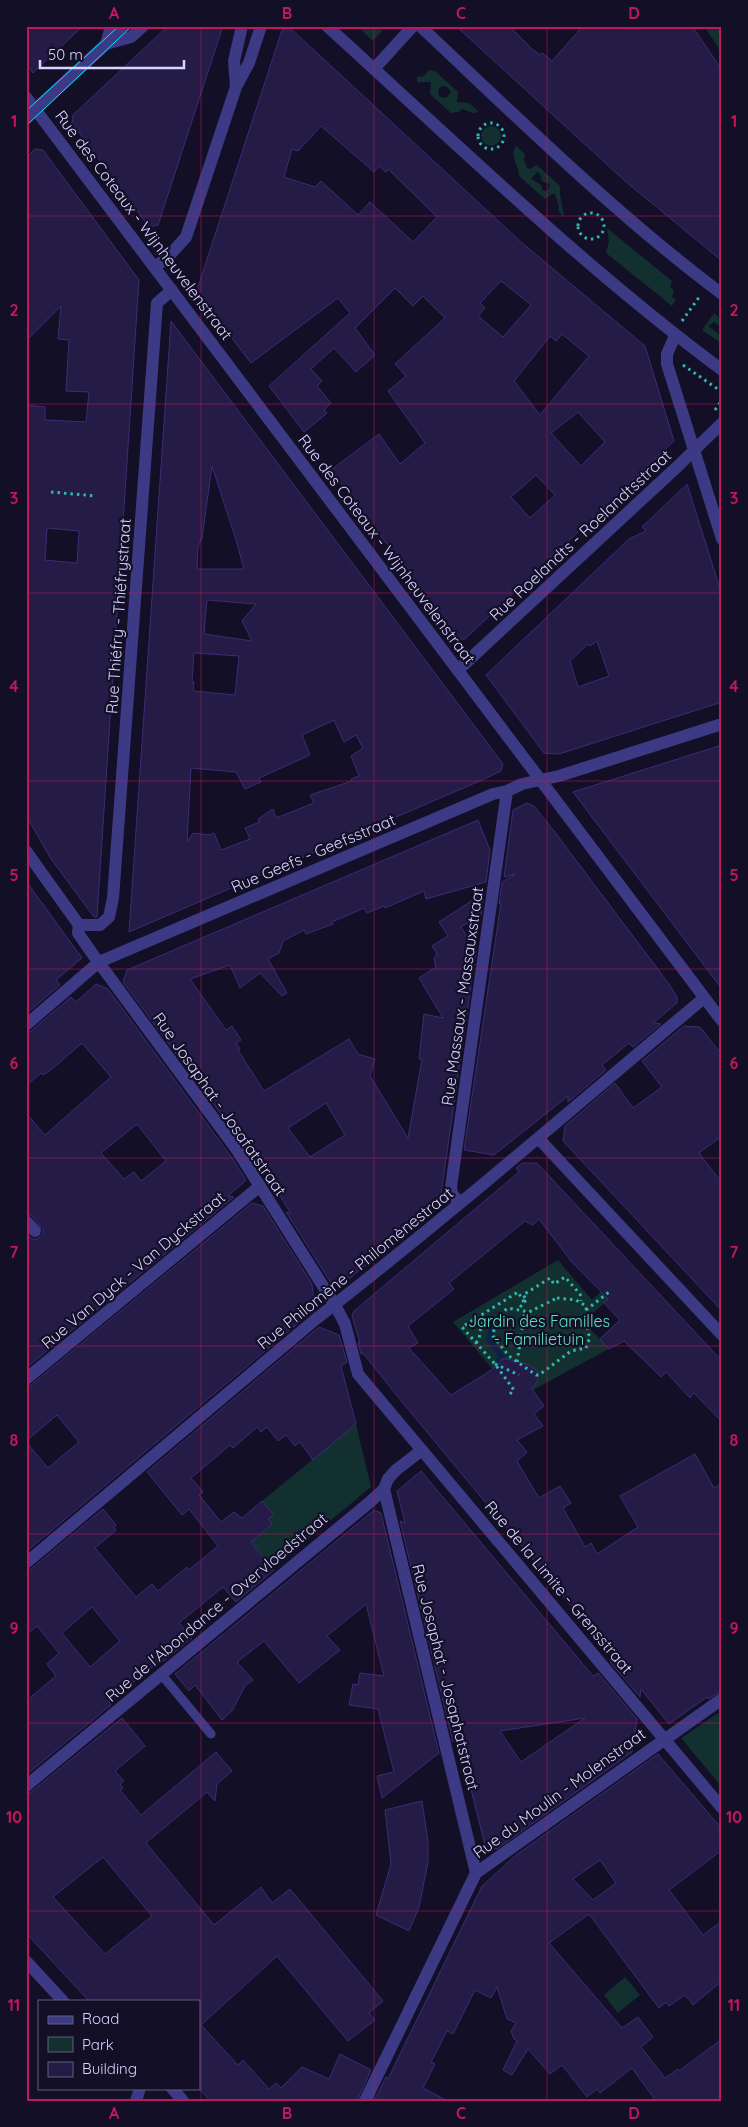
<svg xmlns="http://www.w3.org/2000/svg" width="748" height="2127" viewBox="0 0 748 2127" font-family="Quicksand,sans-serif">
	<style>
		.green { fill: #12302f; fill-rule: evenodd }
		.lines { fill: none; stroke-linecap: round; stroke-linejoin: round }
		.stream { stroke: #0c2248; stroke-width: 5.5 }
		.building { fill: #241b47; stroke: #3b2d73; fill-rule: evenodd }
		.path { stroke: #2fb8b0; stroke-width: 3; stroke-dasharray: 2.5 4; stroke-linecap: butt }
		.service { stroke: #3d3a85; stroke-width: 9 }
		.minor { stroke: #3d3a85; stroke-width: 12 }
		.tertiary { stroke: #3d3a85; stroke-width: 12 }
		.tram { stroke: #00e5ff; stroke-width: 1 }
		.grid { fill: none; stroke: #c2185b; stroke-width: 1; stroke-opacity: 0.55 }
		.labels { text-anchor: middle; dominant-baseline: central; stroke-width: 4.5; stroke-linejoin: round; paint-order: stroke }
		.street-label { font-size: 16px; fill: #d9d4ff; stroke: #130f26 }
		.park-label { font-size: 16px; fill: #5fe0c0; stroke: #130f26 }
		.neatline { fill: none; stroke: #c2185b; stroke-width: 2 }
		.grid-label { font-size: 16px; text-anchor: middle; font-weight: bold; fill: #c2185b }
	</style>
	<rect width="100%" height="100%" fill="#130f26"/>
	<path class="green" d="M357 26H377L384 29 373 41Z
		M704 26H722V53Z
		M429 70 435 71 458 92 457 102 469 103 479 112 473 113 462 109 459 112 451 113 430 94 431 82H421L419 83 417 82V77L424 76ZM443 86 447 87 451 92 446 98 440 97 438 94 439 88Z
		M481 136a10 10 0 1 1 20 0a10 10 0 1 1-20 0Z
		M516 146 525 154 524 159 527 168 530 169 537 165 560 186C559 196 563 207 564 217L558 211 559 207 555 194H552L545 199 519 176C519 165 509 157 516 146ZM537 172 540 174 542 181 550 184 547 191H543L541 185 531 179Z
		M607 228 672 281 670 286 674 291 672 297 676 300 672 306 606 253 609 241Z
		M714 313 722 320V328L714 322 708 326 719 334 722 344 702 330Z
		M558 1260 592 1300 605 1288 612 1296 591 1315V1330L600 1339 614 1326 625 1340 522 1396 506 1385 453 1322Z
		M356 1424 371 1487 273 1568 259 1551 243 1548 272 1524 268 1519 273 1514 262 1501Z
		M718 1713 722 1718V1787L681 1738Z
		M625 1977 640 1995 618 2013 604 1995Z"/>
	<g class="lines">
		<path class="stream" d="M492 1326 489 1340 502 1357 499 1360"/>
	</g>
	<path class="building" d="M26 26H83L33 73 26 64Z
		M168 26H223L158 225 149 227 72 123 73 115Z
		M456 26H513V30L532 49 540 55 542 53 552 61 583 26H692L722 70V261L625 181Z
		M290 28 521 242 645 346 674 441 465 639H458L331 470 379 434 400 464 425 443 388 391 406 376 395 364 445 318 423 296 413 306 395 288 355 328 375 355 356 372 334 348 311 369 322 381 317 386 331 403 324 410 327 413 304 432 269 386 350 313 338 298 251 363 198 294V287L282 30ZM321 126 374 172 379 166 386 172 388 169 437 217 413 242 370 202 358 215 321 181 315 187 284 177 292 149 298 151ZM501 281 531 305 503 337 478 316 485 308 480 303ZM562 334 589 356 540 415 514 381 550 336 556 341ZM578 412 605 442 581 466 551 433ZM536 475 555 495 530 518 511 497Z
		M35 149 43 150 139 280 97 917H94L51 859 26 815V405L45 407V420L86 422 89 392 66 391 69 340 58 339 61 306 26 341V158ZM47 528 79 531 77 563 45 560Z
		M171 321 503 764 501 771 482 780 129 932ZM212 466 236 540 244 569H197L198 547 202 538ZM207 600 256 604 242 621 252 641 204 634ZM194 653 239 656 235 695 193 691 194 682H192ZM334 720 344 742 356 735 363 748 351 756 359 776 351 779 352 781 310 795 314 803 276 818 273 809 258 819 260 822 245 828 250 839 221 850 214 833 209 835 193 833 187 842 191 768 236 772 245 789 261 782 259 778 310 755 302 735Z
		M687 484 722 595V702L559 754 544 753 486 675 629 539 646 531 642 527ZM597 641 609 676 578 687 570 661 588 644 590 646Z
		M722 745V989L573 792Z
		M527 803 534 806 554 831 669 984 677 997V1003L653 1023 661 1024 633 1047 629 1043 602 1065 606 1070 568 1102V1096L494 1155 464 1150 501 903 499 904 502 882 515 874 504 877 513 810Z
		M478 820 490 850 486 882 426 899 424 891 385 908 384 906 367 913 364 908 332 922 333 924 306 934 304 930 283 941 279 953 268 959 287 993 282 996 260 973 240 988 230 965 190 979 226 1030 232 1026 241 1040 236 1043 240 1049 238 1050 264 1091 349 1039 358 1054 375 1059 370 1076 408 1138 422 1059H419L424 1014 443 1018 419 978 436 967 434 959 437 954 432 946 448 936 439 922 484 893 481 915 461 927 476 951 440 1201 341 1286 331 1283 286 1212 291 1214 272 1182 262 1168 259 1170 244 1145 123 982 127 970ZM326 1103 345 1135 310 1157 288 1128Z
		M26 881 82 958 56 980 60 985 26 1014Z
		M96 984 108 989 230 1155 246 1180 228 1196 234 1197 26 1368V1233L32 1239H37L43 1234V1230L32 1216 26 1213V1113L45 1135 111 1077 82 1043 52 1069 43 1075 41 1073 26 1086V1033L31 1031 71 997 76 1002ZM137 1124 166 1161 141 1181 134 1172 124 1179 101 1153Z
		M684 1026 700 1027 722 1055V1136L699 1153 722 1183V1311L563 1141 565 1126 615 1083 633 1108 662 1087 642 1061Z
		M522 1163H537L722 1361V1422L694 1393 690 1398 666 1372 661 1377 624 1341 609 1349 600 1339 620 1320 604 1303 608 1299 571 1261 539 1219 533 1225 525 1221 449 1283 454 1289 408 1326 418 1343 409 1348 451 1395 490 1371 500 1363 502 1359H507L529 1365 538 1372V1380L532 1389 544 1406 534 1414 543 1426 517 1440 527 1452 517 1461 539 1498 560 1486 571 1503 563 1508 585 1547 591 1543 597 1554 638 1527 620 1496 695 1454 714 1488 722 1483V1691L708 1699 707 1697 669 1724 641 1689 640 1697 610 1662 615 1659 398 1397 363 1353 361 1354 358 1342 360 1343 352 1316 354 1311 519 1172 516 1168Z
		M252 1203 263 1206 312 1284 315 1309 26 1552V1442L48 1468 79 1442 57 1415 26 1441V1387L31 1385Z
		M319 1327 339 1335 347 1362 341 1366 356 1424 313 1460 300 1442 295 1446 286 1435 278 1441 267 1427 261 1432 257 1427 233 1448 230 1445 191 1478 203 1492 199 1495 221 1522 234 1512 242 1518 262 1501 274 1515 268 1519 272 1524 251 1542 274 1570 236 1602 223 1587 179 1623 192 1638 164 1661V1660L151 1668 109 1702 111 1705 26 1775V1701L56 1676 47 1664 59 1653 37 1626 26 1635V1571L31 1569 103 1509 116 1525 114 1527 116 1530 95 1548 136 1597 152 1584 158 1591 187 1567 189 1570 218 1546 189 1509 182 1515 147 1472ZM92 1607 120 1641 90 1667 62 1633Z
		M421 1471 593 1676 598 1673 637 1719 632 1752 497 1849 485 1845 458 1738 453 1742 400 1521 405 1523 397 1491ZM585 1718 521 1762 500 1731Z
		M374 1510 381 1513 439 1753 382 1798 377 1776 394 1772 378 1709 349 1705 353 1684 358 1685 360 1673 384 1676 366 1604 327 1636 340 1650 299 1683 264 1641 237 1662 253 1680 245 1686 232 1711 222 1720 195 1685 189 1691 175 1674Z
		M122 1718 145 1746 115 1771 124 1781 120 1784 123 1788 120 1790 141 1815 216 1752 232 1771 217 1784 215 1801 207 1792 146 1843 214 1925 261 1887 272 1903 290 1889 383 2001 369 2013 375 2020 348 2041 277 1956 201 2025 238 2065 243 2060 269 2089 276 2083 281 2088 302 2067 329 2079 340 2054 371 2070 357 2101H210L199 2088V2001H89L26 1933V1794L31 1792ZM103 1857 152 1916 105 1954 53 1897Z
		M658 1754 722 1829V1850L669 1890 703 1935 722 1921V1981L693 2005 685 1995 669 2006 666 2002 659 2008 589 1914 549 1943 622 2028 638 2017 653 2037 641 2047 665 2078 678 2069 679 2071 722 2039V2101H656L632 2068 600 2093 597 2089 587 2097 562 2065 550 2074 528 2049 512 2075 503 2070 517 2041 514 2039 511 2031 516 2023 507 2019 497 1987 491 1998 475 1990 453 2034 447 2031 431 2062 435 2064 423 2088 448 2101H374L386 2077 388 2079 482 1886 516 1855ZM600 1860 616 1883 593 1900 573 1879Z
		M422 1801 428 1842V1862L419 1907 409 1931 376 1915 391 1864 385 1810Z"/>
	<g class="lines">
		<path class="path" d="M478 136a13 13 0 1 1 26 0a13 13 0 1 1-26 0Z
			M578 226a13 13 0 1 1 26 0a13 13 0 1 1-26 0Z
			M682 321 700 296
			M683 365 722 392
			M715 410 722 400
			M51 492 96 496
			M557 1298 576 1300 586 1306 588 1333 590 1337 586 1348 571 1351 539 1375H536L509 1356 493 1336 496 1317 508 1308 529 1312Z
			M524 1302 527 1300 523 1295 550 1278 554 1284 565 1277 580 1294 581 1301
			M586 1310 609 1292
			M476 1343 479 1339 483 1314
			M517 1362 525 1311
			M495 1364 519 1375
			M510 1394 514 1390 495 1364 462 1327 518 1292 524 1302 518 1310"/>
		<path class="service" d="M108 42 125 26
			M161 1674 211 1734"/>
		<path class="minor" d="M374 69 413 26
			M236 87 234 61 242 26
			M26 97 722 1021
			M155 267 168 257 186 237 236 87 249 63 261 26
			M675 336 667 354V364L722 539
			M458 670 678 466 722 423
			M26 851 79 925 78 933 94 956 237 1150 335 1305 345 1324 358 1374 722 1808
			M79 925H100L109 917 113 898 157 303 172 290
			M26 1025 99 962 493 794 507 791 522 784 559 776 722 724
			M539 1139 722 1335
			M460 1203 452 1194 451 1187 507 791
			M26 1221 35 1231
			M26 1379 260 1186
			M384 1489 476 1873
			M26 1563 316 1319C449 1216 575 1106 704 998
			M26 1786 370 1502 384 1489 388 1479 396 1470 422 1450
			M365 2101 476 1873 722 1699"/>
		<path class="tertiary" d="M327 26C456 143 582 266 722 370
			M420 26C518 118 614 213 722 294
			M106 44 111 26
			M26 118 106 44 131 37 143 26
			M26 1961 63 2001
			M172 2088 183 2101
			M136 2101 140 2088"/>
		<path class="tram" d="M26 111 119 26
			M26 126 132 26"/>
	</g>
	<path class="grid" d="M201 26V2101M374 26V2101M547 26V2101M26 216H722M26 404H722M26 593H722M26 781H722M26 969H722M26 1158H722M26 1346H722M26 1534H722M26 1723H722M26 1911H722"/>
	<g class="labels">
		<g class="street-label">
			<text transform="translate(144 225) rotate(53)">Rue des Coteaux - Wijnheuvelenstraat</text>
			<text transform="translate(580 535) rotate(-43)">Rue Roelandts - Roelandtsstraat</text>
			<text transform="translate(387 549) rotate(53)">Rue des Coteaux - Wijnheuvelenstraat</text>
			<text transform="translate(118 616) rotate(-86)">Rue Thiéfry - Thiéfrystraat</text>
			<text transform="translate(313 853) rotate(-23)">Rue Geefs - Geefsstraat</text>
			<text transform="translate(462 996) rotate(-82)">Rue Massaux - Massauxstraat</text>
			<text transform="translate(220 1104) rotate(55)">Rue Josaphat - Josafatstraat</text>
			<text transform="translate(355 1268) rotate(-39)">Rue Philomène - Philomènestraat</text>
			<text transform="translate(133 1270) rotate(-40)">Rue Van Dyck - Van Dyckstraat</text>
			<text transform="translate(559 1587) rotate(50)">Rue de la Limite - Grensstraat</text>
			<text transform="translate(216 1607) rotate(-40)">Rue de l'Abondance - Overvloedstraat</text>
			<text transform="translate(446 1677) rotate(76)">Rue Josaphat - Josaphatstraat</text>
			<text transform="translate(559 1793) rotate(-36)">Rue du Moulin - Molenstraat</text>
		</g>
		<g class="park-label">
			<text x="539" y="1321">Jardin des Familles<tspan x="539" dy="18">- Familietuin</tspan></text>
		</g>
	</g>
	<rect width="748" height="2127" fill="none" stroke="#130f26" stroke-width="55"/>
	<rect x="38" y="2000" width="162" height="90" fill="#130f26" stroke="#625e7d"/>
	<rect x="48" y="2016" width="25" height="8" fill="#3d3a85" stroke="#625e7d"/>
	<text x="82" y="2024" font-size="15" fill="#d9d4ff">Road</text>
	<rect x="48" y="2037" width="25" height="15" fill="#12302f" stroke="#625e7d"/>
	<text x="82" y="2050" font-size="15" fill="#d9d4ff">Park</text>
	<rect x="48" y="2062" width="25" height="15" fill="#241b47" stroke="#625e7d"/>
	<text x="82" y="2074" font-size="15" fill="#d9d4ff">Building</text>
	<path d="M40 60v8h144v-8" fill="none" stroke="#d9d4ff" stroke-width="2.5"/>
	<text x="48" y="60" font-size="15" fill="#d9d4ff" stroke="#130f26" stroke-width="4" paint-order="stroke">50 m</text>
	<rect x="28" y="28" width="692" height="2072" class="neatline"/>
	<g class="grid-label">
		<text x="114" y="19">A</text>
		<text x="287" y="19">B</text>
		<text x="461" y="19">C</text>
		<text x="634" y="19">D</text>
		<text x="14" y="127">1</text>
		<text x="734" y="127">1</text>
		<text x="14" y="316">2</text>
		<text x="734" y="316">2</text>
		<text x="14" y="504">3</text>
		<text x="734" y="504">3</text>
		<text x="14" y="692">4</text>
		<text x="734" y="692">4</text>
		<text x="14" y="881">5</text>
		<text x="734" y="881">5</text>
		<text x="14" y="1069">6</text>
		<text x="734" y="1069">6</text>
		<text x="14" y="1258">7</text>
		<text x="734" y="1258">7</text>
		<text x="14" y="1446">8</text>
		<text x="734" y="1446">8</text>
		<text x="14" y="1634">9</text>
		<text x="734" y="1634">9</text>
		<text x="14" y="1823">10</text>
		<text x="734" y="1823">10</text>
		<text x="14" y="2011">11</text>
		<text x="734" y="2011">11</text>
		<text x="114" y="2119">A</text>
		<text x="287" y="2119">B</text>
		<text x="461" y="2119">C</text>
		<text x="634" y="2119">D</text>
	</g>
</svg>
